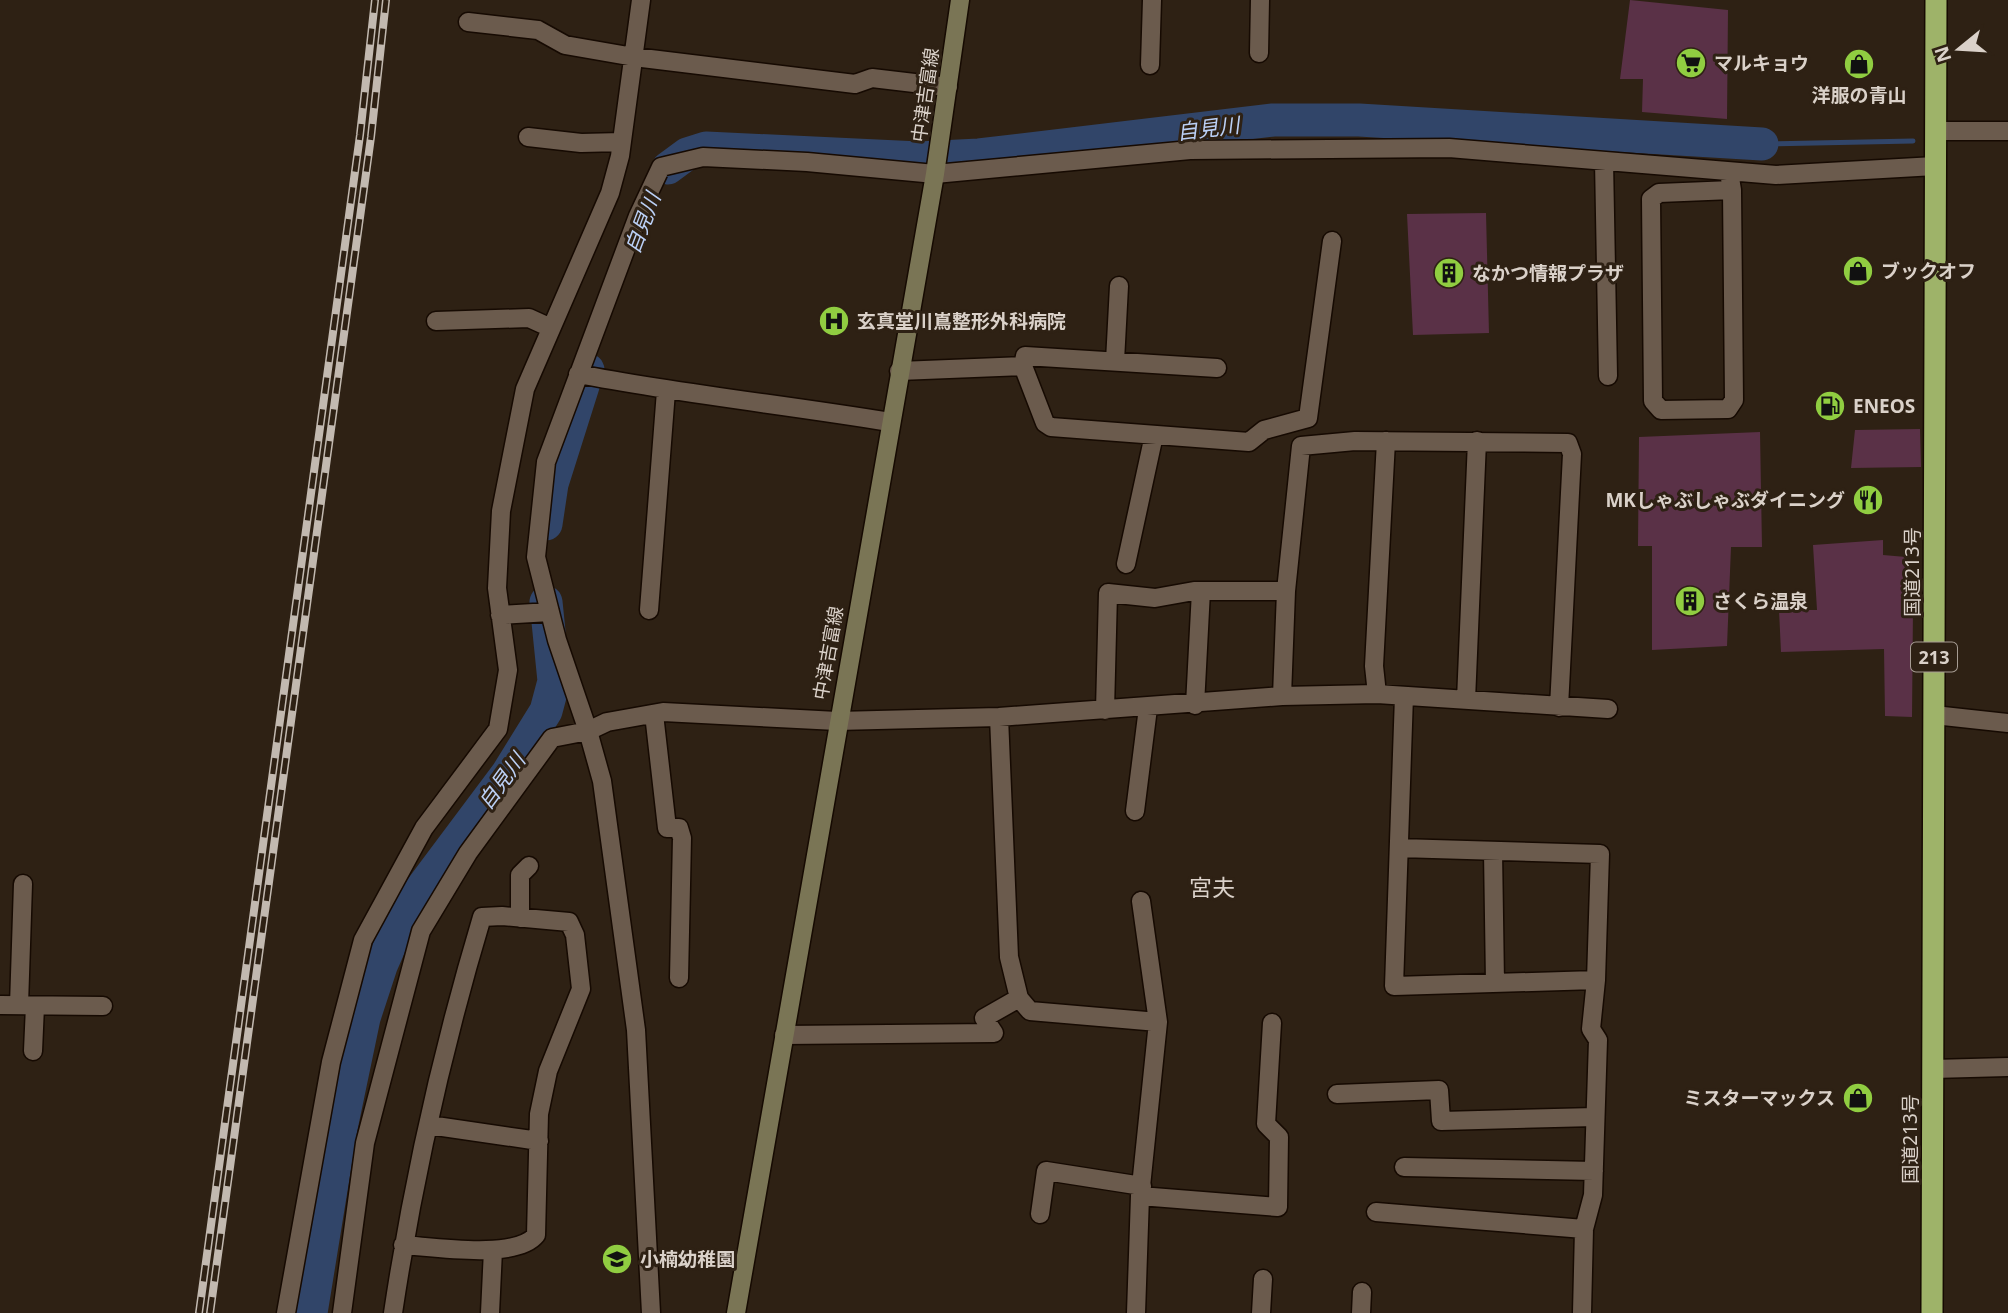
<svg xmlns="http://www.w3.org/2000/svg" width="2008" height="1313" viewBox="0 0 2008 1313" font-family="'Noto Sans','Noto Sans JP',sans-serif">
	<style>
		.lines { fill: none; stroke-linecap: round; stroke-linejoin: round }
		.stream { stroke: #314569; stroke-width: 5 }
		.river { stroke: #314569; stroke-width: 33 }
		.building { fill: #5a3147 }
		.street-casing { stroke: #160a02; stroke-width: 21 }
		.secondary-casing { stroke: #160a02; stroke-width: 21 }
		.highway-casing { stroke: #160a02; stroke-width: 24 }
		.street { stroke: #6b5b4d; stroke-width: 18 }
		.secondary { stroke: #7a7555; stroke-width: 18 }
		.highway { stroke: #9eb369; stroke-width: 21 }
		.rail-casing { stroke: #c2b9b0; stroke-width: 8 }
		.rail { stroke: #2e2114; stroke-width: 5; stroke-dasharray: 16; stroke-linecap: butt }
		.labels { text-anchor: middle; dominant-baseline: central; stroke-width: 6; stroke-linejoin: round; paint-order: stroke }
		.shield { fill: #2e2114; stroke: #a69c93; stroke-width: 2 }
		.shield-label { font-size: 18px; font-weight: bold; fill: #dad1c9 }
		.poi-label { font-size: 19px; font-weight: bold; fill: #dad1c9; stroke: #2e2114; text-anchor: start }
		.street-label { font-size: 19px; fill: #dad1c9; stroke: #2e2114 }
		.water-label { font-size: 21px; font-style: italic; fill: #bbd0f6; stroke: #2e2114 }
		.quarter-label { font-size: 23px; fill: #dad1c9; stroke: #2e2114 }
	</style>
	<rect width="100%" height="100%" fill="#2e2114"/>
	<g class="lines">
		<path class="stream" d="M1762 144 1913 141"/>
		<path class="river" d="M668 168 687 154 706 148 919 158 979 155 1273 120H1359L1762 144
			M546 524 552 484 588 370
			M311 1313 341 1128 364 1018 381 966 400 922 415 897 507 774 546 711 554 681 546 602"/>
	</g>
	<path class="building" d="M1630 0 1728 10 1727 119 1642 112 1643 79H1620Z
		M1486 213 1489 333 1413 335 1407 214Z
		M1920 429 1921 467 1851 468 1855 430Z
		M1760 432 1762 547H1731L1727 646 1652 650V546H1638L1639 437Z
		M1883 540V555L1906 557 1904 608 1913 607 1912 717 1885 716 1884 649 1781 652 1779 610H1817L1813 545Z"/>
	<g class="lines">
		<g class="street-casing">
			<path id="street" d="M468 22 538 30 565 45 634 57 855 84 872 78 948 87
				M1259 53 1260 0
				M1150 65 1152 0
				M1935 131H2008
				M528 137 581 143 622 142
				M1604 161 1608 376
				M1729 172 1732 190 1734 400 1728 409 1661 410 1653 401 1651 199 1659 193 1732 190
				M436 321 529 318 551 328
				M1115 361 1119 286
				M1023 366 1025 356 1217 368
				M899 371 1023 366 1045 423 1051 427 1249 442 1264 430 1308 418 1332 241
				M578 374C682 394 786 405 890 422
				M1126 564 1154 435
				M649 610 666 391
				M500 615 550 612
				M1377 694 1374 666 1386 441
				M1282 696 1286 591 1301 446 1355 441 1568 443 1572 454 1559 707
				M1466 700 1477 441
				M1195 705 1201 591
				M1105 710 1108 593 1155 598 1194 591H1286
				M654 714 667 828H679L682 838 679 978
				M1934 715 2008 723
				M999 717 1009 957 1019 998 1030 1011 1158 1022 1140 1196 1136 1313
				M1135 811 1148 708
				M1399 848 1600 854 1596 980 1394 986 1404 696
				M1493 851 1495 983
				M1141 901 1158 1022
				M520 918V875L529 866
				M0 1005 103 1006
				M19 1005 23 884
				M784 1035 994 1033 984 1018 1019 998
				M33 1051 35 1006
				M1933 1069 2008 1067
				M1337 1094 1439 1090 1441 1121 1595 1117
				M429 1125 539 1141
				M1404 1167 1594 1171
				M1140 1196 1278 1207 1279 1137 1266 1124 1272 1023
				M1376 1212 1584 1229
				M1040 1214 1046 1171 1142 1186
				M286 1313 331 1062 363 940 424 828 498 729 508 670 497 588 501 511 525 389 610 193 620 156 641 0
				M342 1313 365 1143 421 931 468 853 552 738 588 731 557 640 536 557 546 462 638 216 661 167 703 157 807 162 935 174 1190 150 1449 148 1776 175 1935 166
				M393 1313C413 1180 443 1047 482 917L502 916 569 922 575 935 581 989 548 1071 539 1114 536 1235C516 1260 434 1247 403 1245
				M490 1313 493 1250
				M651 1313 636 1030 602 781 588 731 607 722 663 712 837 721 999 717 1282 696 1377 694 1608 709
				M1261 1313 1263 1279
				M1361 1313 1362 1292
				M1582 1313 1584 1229 1593 1195 1598 1040 1591 1029 1596 980"/>
		</g>
		<g class="secondary-casing">
			<path id="secondary" d="M736 1313 935 174 960 0"/>
		</g>
		<g class="highway-casing">
			<path id="highway" d="M1932 1313 1936 0"/>
		</g>
		<use href="#street" class="street"/>
		<use href="#secondary" class="secondary"/>
		<use href="#highway" class="highway"/>
		<g class="rail-casing">
			<path id="rail" d="M199 1313 360 135 375 0
				M210 1313 371 137 386 0"/>
		</g>
		<use href="#rail" class="rail"/>
	</g>
	<defs>
		<g id="supermarket-disc" transform="scale(1.575)"><circle r="9.5" fill="#90cd41" stroke="#2e2114"/><path d="M-6-5.5h2.5l.6 2H6L4.5 2H-2.5L-4.4-4H-6ZM-1.5 3.2a1.3 1.3 0 1 0 .1 0ZM3 3.2a1.3 1.3 0 1 0 .1 0Z" fill="#111"/></g>
		<g id="shop-disc" transform="scale(1.575)"><circle r="9.5" fill="#90cd41" stroke="#2e2114"/><path d="M-5-2.5h2.3a2.7 3.5 0 0 1 5.4 0H5L5.5 6h-11ZM-1.5-2.5h3a1.5 2.3 0 0 0-3 0Z" fill="#111"/></g>
		<g id="building-disc" transform="scale(1.575)"><circle r="9.5" fill="#90cd41" stroke="#2e2114"/><path d="M-4-6H4V6H1V3H-1V6H-4ZM-2.5-4.3h1.7v1.8h-1.7ZM.8-4.3h1.7v1.8H.8ZM-2.5-1h1.7V.8h-1.7ZM.8-1h1.7V.8H.8Z" fill="#111"/></g>
		<g id="hospital-disc" transform="scale(1.575)"><circle r="9.5" fill="#90cd41" stroke="#2e2114"/><path d="M-5-5h3v3.5h4V-5h3V5h-3V1.5h-4V5h-3Z" fill="#111"/></g>
		<g id="fuel-disc" transform="scale(1.575)"><circle r="9.5" fill="#90cd41" stroke="#2e2114"/><path d="M-5.5-6h7V0h2V4h1.3V-2.5L3-4.5l.8-.8L6-3V5H2.5V1h-1V6h-7ZM-4.2-4.7v3.2H.2V-4.7Z" fill="#111"/></g>
		<g id="restaurant-disc" transform="scale(1.575)"><circle r="9.5" fill="#90cd41" stroke="#2e2114"/><path d="M-5-6h1v4h1v-4h1v4h1v-4h1v5L-1.5 .5V6h-2V.5L-5-1ZM5-6V6H3V1.5H1.5Q1.5-4 5-6Z" fill="#111"/></g>
		<g id="school-disc" transform="scale(1.575)"><circle r="9.5" fill="#90cd41" stroke="#2e2114"/><path d="M0-5L7-2L0 1L-7-2ZM-4 1L0 2.5L4 1V4Q0 6-4 4Z" fill="#111"/></g>
	</defs>
	<g fill-rule="evenodd">
		<use href="#supermarket-disc" x="1691" y="63"/>
		<use href="#shop-disc" x="1859" y="64"/>
		<use href="#shop-disc" x="1858" y="271"/>
		<use href="#building-disc" x="1449" y="273"/>
		<use href="#hospital-disc" x="834" y="321"/>
		<use href="#fuel-disc" x="1830" y="406"/>
		<use href="#restaurant-disc" x="1868" y="500"/>
		<use href="#building-disc" x="1690" y="601"/>
		<use href="#shop-disc" x="1858" y="1098"/>
		<use href="#school-disc" x="617" y="1259"/>
	</g>
	<g class="labels">
		<rect class="shield" x="1911" y="642.5" width="46" height="29" rx="5"/>
		<g class="shield-label">
			<text x="1934" y="657">213</text>
		</g>
		<g class="poi-label">
			<text x="1714" y="63">マルキョウ</text>
			<text x="1859" y="95" text-anchor="middle">洋服の青山</text>
			<text x="1881" y="271">ブックオフ</text>
			<text x="1472" y="273">なかつ情報プラザ</text>
			<text x="857" y="321">玄真堂川嶌整形外科病院</text>
			<text x="1853" y="406">ENEOS</text>
			<text x="1845" y="500" text-anchor="end">MKしゃぶしゃぶダイニング</text>
			<text x="1713" y="601">さくら温泉</text>
			<text x="1835" y="1098" text-anchor="end">ミスターマックス</text>
			<text x="640" y="1259">小楠幼稚園</text>
		</g>
		<g class="street-label">
			<text transform="translate(925 95) rotate(-82)">中津吉富線</text>
			<text transform="translate(1912 572) rotate(-90)">国道213号</text>
			<text transform="translate(828 653) rotate(-80)">中津吉富線</text>
			<text transform="translate(1910 1139) rotate(-90)">国道213号</text>
		</g>
		<g class="water-label">
			<text transform="translate(1208 128) rotate(-7)">自見川</text>
			<text transform="translate(642 223) rotate(-69)">自見川</text>
			<text transform="translate(501 781) rotate(-54)">自見川</text>
		</g>
		<g class="quarter-label">
			<text x="1212" y="887">宮夫</text>
		</g>
	</g>
	<g transform="translate(1959 49) rotate(252)" stroke="#2e2114" stroke-width="5" paint-order="stroke">
	<path d="M0-5L12 26L0 18L-12 26Z" fill="#dad1c9"/>
	<text y="-10" font-size="19" font-weight="bold" text-anchor="middle" fill="#dad1c9">N</text>
	</g>
</svg>
